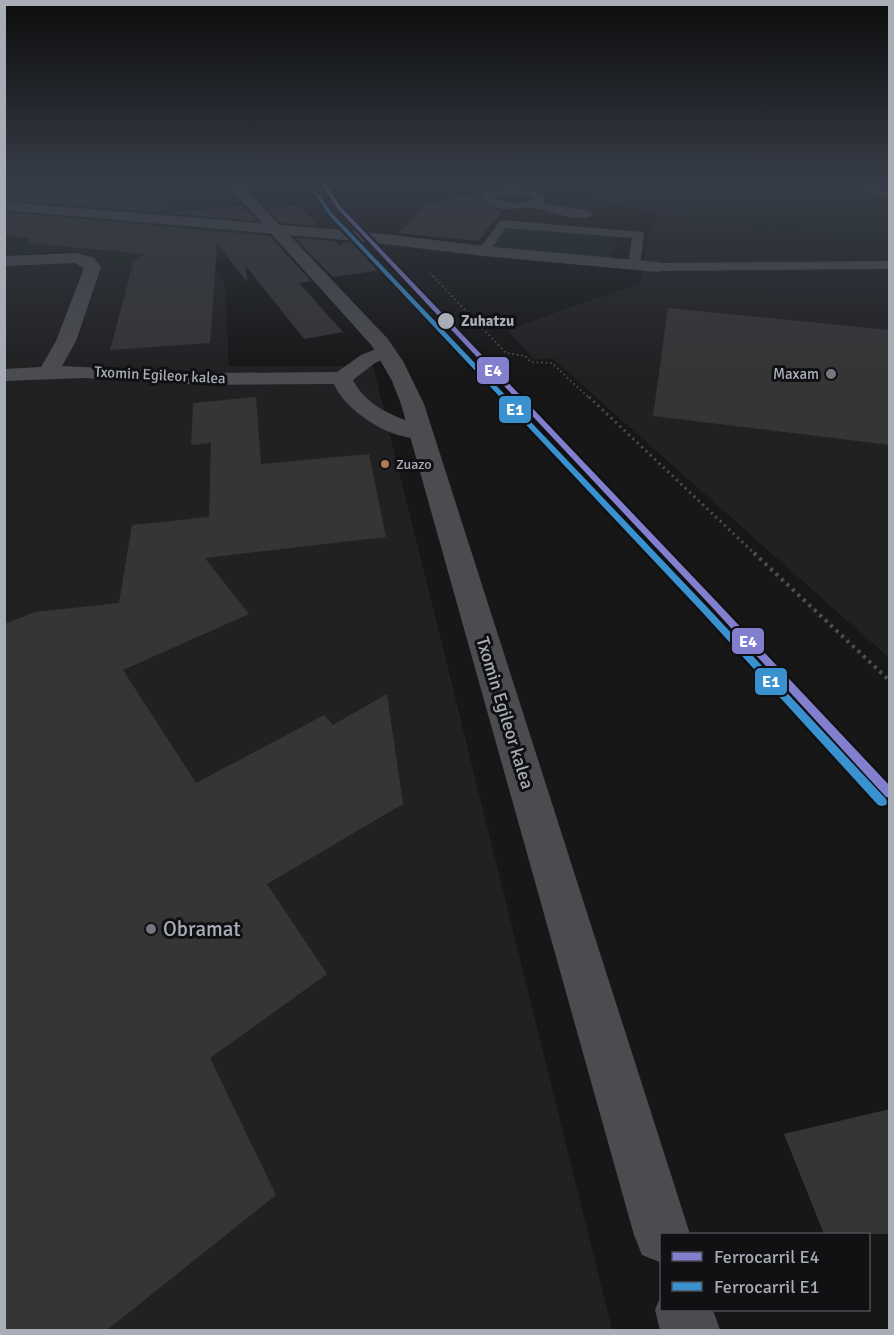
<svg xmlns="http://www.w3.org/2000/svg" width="894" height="1335" viewBox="0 0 894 1335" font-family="Signika,sans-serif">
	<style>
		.built { fill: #212123 }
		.green { fill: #1d241e }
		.building { fill: #353536 }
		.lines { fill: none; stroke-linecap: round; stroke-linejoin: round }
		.path-far3 { stroke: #4d4e52; stroke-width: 1.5; stroke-dasharray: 1.5 2; stroke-linecap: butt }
		.path-far2 { stroke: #4d4e52; stroke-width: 2; stroke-dasharray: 1.5 3; stroke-linecap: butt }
		.path-far1 { stroke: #4d4e52; stroke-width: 3; stroke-dasharray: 2 4; stroke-linecap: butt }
		.path { stroke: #4d4e52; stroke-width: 4; stroke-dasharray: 3 4.5; stroke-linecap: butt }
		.service { fill: #4b4c50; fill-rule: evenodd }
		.minor { fill: #4b4c50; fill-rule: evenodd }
		.tertiary { fill: #4b4c50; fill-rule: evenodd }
		.rail-1-casing { stroke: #111113; stroke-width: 5 }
		.rail-2-casing { stroke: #111113; stroke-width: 5 }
		.rail-1 { fill: #827fcf; fill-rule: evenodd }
		.rail-2 { fill: #3a91d0; fill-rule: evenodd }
		.stop-dot { fill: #a8adb8; stroke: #111113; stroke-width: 2 }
		.poi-dot { fill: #757880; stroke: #111113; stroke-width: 2 }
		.bus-dot { fill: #b07c57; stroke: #111113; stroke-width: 2 }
		.labels { text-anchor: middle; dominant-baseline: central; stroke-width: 6; stroke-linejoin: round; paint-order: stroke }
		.far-bus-label { font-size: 14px; fill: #a8adb8; stroke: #111113; text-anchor: start }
		.far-stop-label { font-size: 15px; font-weight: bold; fill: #a8adb8; stroke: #111113; text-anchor: start }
		.far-poi-label { font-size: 15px; fill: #a8adb8; stroke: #111113; text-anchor: end }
		.far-street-label { font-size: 15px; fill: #a8adb8; stroke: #111113 }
		.street-label { font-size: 18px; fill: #a8adb8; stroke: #111113 }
		.near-poi-label { font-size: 21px; fill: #a8adb8; stroke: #111113; text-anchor: start }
		.line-badge { stroke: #111113; stroke-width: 2 }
		.badge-label { font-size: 16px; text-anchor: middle; font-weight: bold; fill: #fff }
	</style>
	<rect width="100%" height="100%" fill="#171717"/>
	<path class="built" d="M562 183H889V658L552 358 535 360 507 330 641 282 642 265 650 233 660 215 591 198 596 196Z
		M82 252 99 256 107 262 108 271 211 264 225 284 229 366H373L612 1330H5V256Z"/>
	<path class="green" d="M5 183H222L235 197 227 222 259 234 233 255 211 264 108 271 107 262C81 244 35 255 5 257Z
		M636 183H889V244L672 214 666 190Z
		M506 227 618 236 610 259 493 248Z"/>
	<path class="building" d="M36 183H68L120 197 139 183 192 185 158 212 4 200V192Z
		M484 192 482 201 493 209 502 211 478 241 398 233 428 203Z
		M298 205 319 226 281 223 267 209Z
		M241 206 242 212 248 211 257 221 166 213Z
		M4 212 270 236 311 281 299 283 343 332 304 339 246 266 247 282 217 243 210 343 110 350 133 263 144 254 29 243 30 238 4 235Z
		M295 238 335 241 339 246 344 242 358 243 381 270 333 277Z
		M668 308 890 330V445L653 416Z
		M256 397 261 464 369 454 386 537 205 558 249 614 123 670 196 783 324 715 333 725 387 694 403 804 267 884 327 974 210 1058 276 1195 107 1330H4V624L35 612 119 603 132 525 209 517 211 443 191 445 193 403Z
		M890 1109V1234H824L784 1134Z"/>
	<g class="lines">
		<path class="path-far3" d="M430 273 435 278"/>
		<path class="path-far2" d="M433 276 506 353 525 356 531 362 552 363 590 399"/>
		<path class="path-far1" d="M589 397 755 554"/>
		<path class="path" d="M754 553 890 681"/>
		<path class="service" d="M859 183H869L873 187 890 192V199L865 191Z
			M510 187 542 193 545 200 542 203C556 208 584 207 594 214 580 225 548 209 533 208 514 207 498 215 483 199L487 192ZM510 193 534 197V199L514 204 494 198Z
			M503 220 642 232 644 235 640 265 634 269 628 265 632 238 506 228 488 254H480L478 251 480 248 499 222Z
			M890 261V269L658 271 651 267 658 263Z"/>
		<path class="minor" d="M4 202 367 232 484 246 658 262 666 267 658 272 484 256 367 242 4 210Z
			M77 253 94 258 101 267 76 341 62 366 205 373 337 372 361 355 386 345 393 347 396 351 393 355 375 363 353 380C367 408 399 419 428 427L432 432 428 437C398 445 346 413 334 384L205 385 84 378 4 381V369L41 367 56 341 84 268 75 263 4 266V256Z"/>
		<path class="tertiary" d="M226 183H240L387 338 403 361 424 404 690 1234H662V1263L642 1255 634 1235 401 404 392 381 372 346Z
			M662 1293V1310H713L720 1330H660L655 1310Z"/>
		<g class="rail-1-casing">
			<path id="rail-1" d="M321 183H325L340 206 716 601 890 786V798L886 797 710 605 337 208Z"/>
		</g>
		<g class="rail-2-casing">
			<path id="rail-2" d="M314 188 332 213 708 608 886 799 887 802 886 805 882 806 878 805 702 612 329 215 312 189Z"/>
		</g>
		<use href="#rail-1" class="rail-1"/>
		<use href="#rail-2" class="rail-2"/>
	</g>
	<linearGradient id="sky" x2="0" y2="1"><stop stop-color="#0d0d0d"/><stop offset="0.49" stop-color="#363c47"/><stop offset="1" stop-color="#363c47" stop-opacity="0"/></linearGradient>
	<rect width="894" height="370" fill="url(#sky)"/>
	<circle class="stop-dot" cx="446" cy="321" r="9"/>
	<g class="poi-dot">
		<circle cx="831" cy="374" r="6"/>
		<circle cx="151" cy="929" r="6"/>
	</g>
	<circle class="bus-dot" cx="385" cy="464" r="5"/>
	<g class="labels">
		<g class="far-bus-label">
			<text x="396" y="464">Zuazo</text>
		</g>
		<g class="far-stop-label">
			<text x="461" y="321">Zuhatzu</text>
		</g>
		<g class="far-poi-label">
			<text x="819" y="374">Maxam</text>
		</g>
		<g class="far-street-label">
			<text transform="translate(160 375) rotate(3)">Txomin Egileor kalea</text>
		</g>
		<g class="street-label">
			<text transform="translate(505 713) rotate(73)">Txomin Egileor kalea</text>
		</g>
		<g class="near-poi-label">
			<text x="163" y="929">Obramat</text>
		</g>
	</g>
	<g class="line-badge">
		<rect x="476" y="356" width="34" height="29" rx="6" fill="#827fcf"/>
		<rect x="498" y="395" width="34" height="29" rx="6" fill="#3a91d0"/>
		<rect x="731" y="627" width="34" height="28" rx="6" fill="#827fcf"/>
		<rect x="754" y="667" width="34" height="29" rx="6" fill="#3a91d0"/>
	</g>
	<g class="badge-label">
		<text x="493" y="376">E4</text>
		<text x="515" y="415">E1</text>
		<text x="748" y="647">E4</text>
		<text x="771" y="687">E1</text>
	</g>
	<rect width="894" height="1335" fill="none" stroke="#a8adb8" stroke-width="12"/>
	<rect x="660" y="1233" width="210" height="78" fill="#111113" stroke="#4d4f55" stroke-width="1.5"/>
	<rect x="672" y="1252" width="30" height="9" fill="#827fcf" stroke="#4d4f55" stroke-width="1.5"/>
	<text x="714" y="1263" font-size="18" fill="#a8adb8">Ferrocarril E4</text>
	<rect x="672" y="1282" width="30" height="9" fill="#3a91d0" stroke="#4d4f55" stroke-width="1.5"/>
	<text x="714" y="1293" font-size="18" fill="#a8adb8">Ferrocarril E1</text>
</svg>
